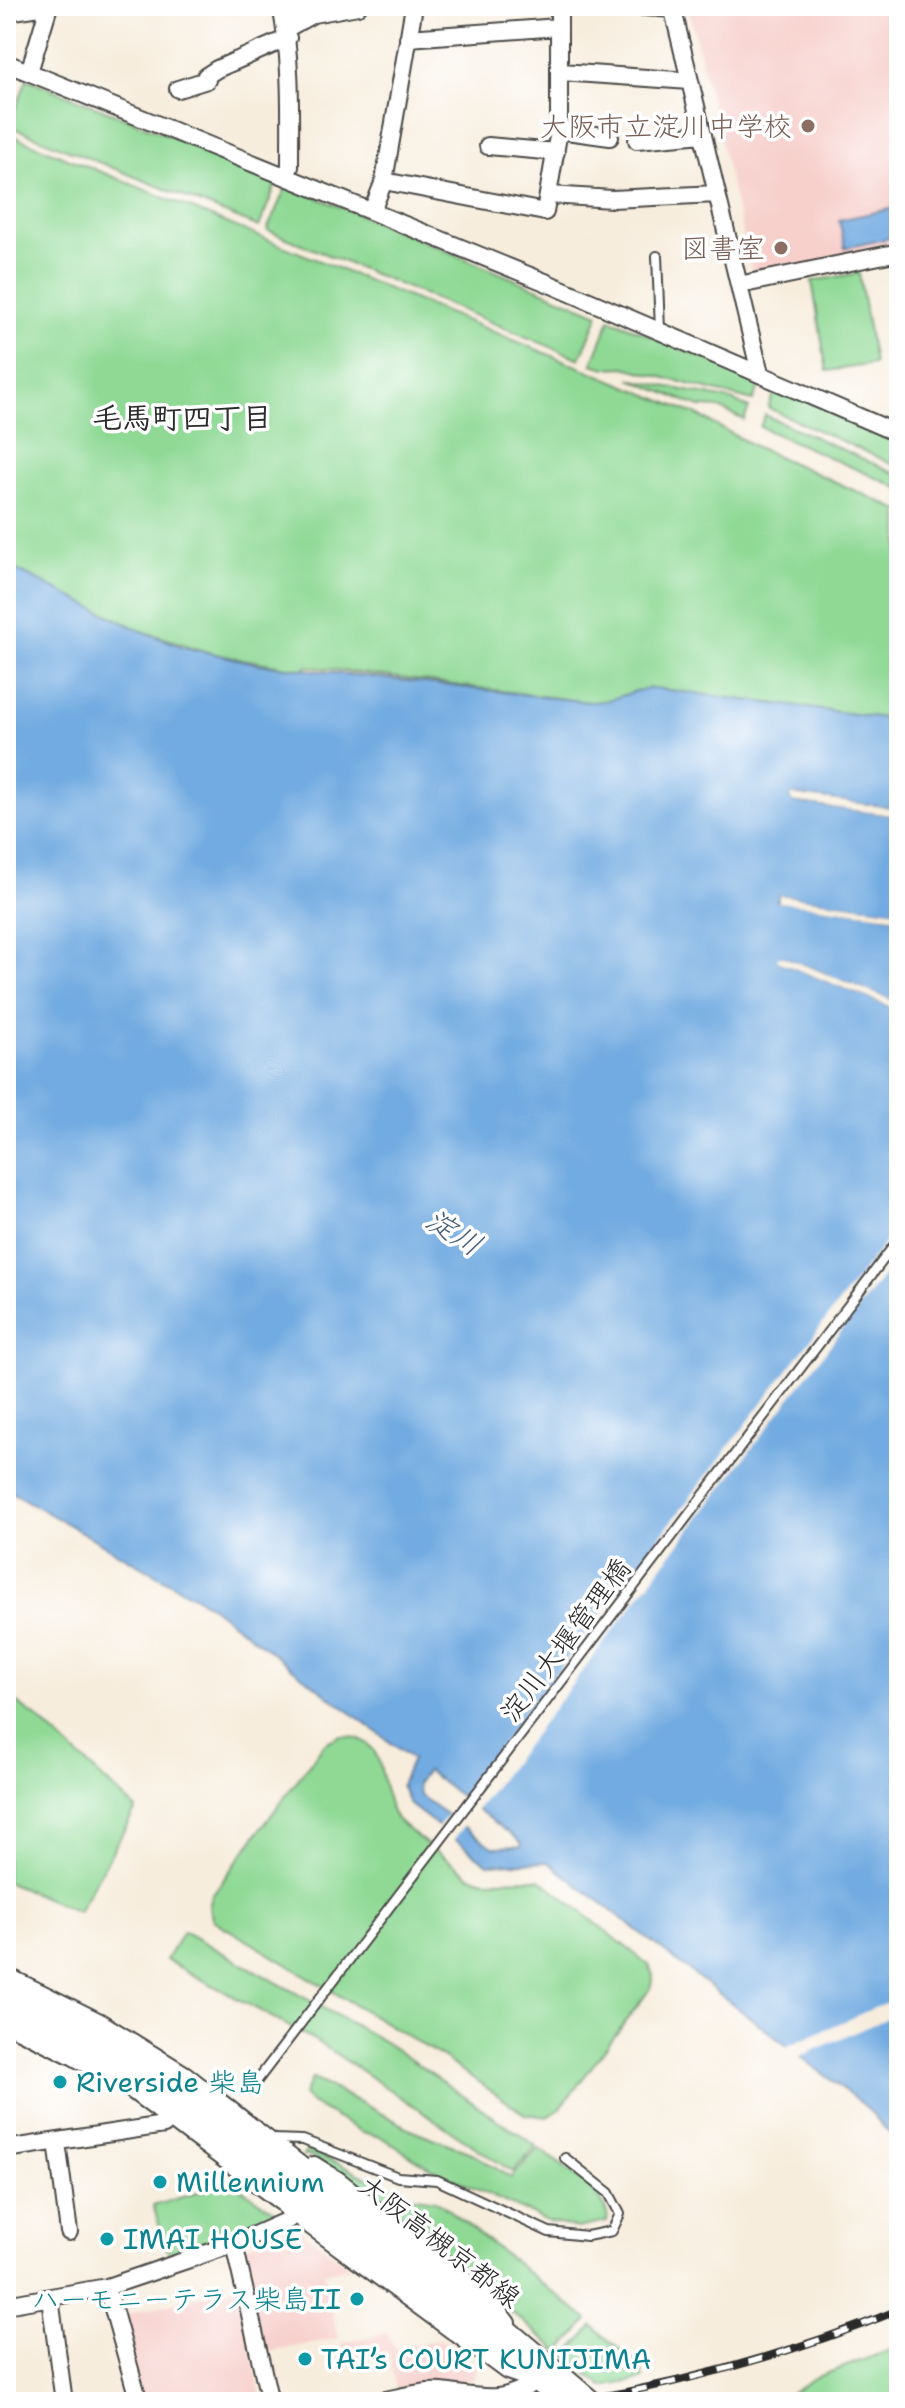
<svg xmlns="http://www.w3.org/2000/svg" width="905" height="2408" viewBox="0 0 905 2408" font-family="'Shantell Sans','Klee One',sans-serif">
	<style>
		.built { fill: #f7d0cc }
		.green { fill: #8fd995; stroke: #5d8260; stroke-width: 2 }
		.water { fill: #72abe1; stroke: #4e6b86; stroke-width: 2; fill-rule: evenodd }
		.pier { fill: #f7eddd }
		.lines { fill: none; stroke-linecap: round; stroke-linejoin: round }
		.lane-casing { stroke: #4a4846; stroke-width: 12 }
		.street-casing { stroke: #4a4846; stroke-width: 20 }
		.secondary-casing { stroke: #4a4846; stroke-width: 26 }
		.primary-casing { stroke: #4a4846; stroke-width: 28 }
		.lane { stroke: #fff; stroke-width: 8 }
		.street { stroke: #fff; stroke-width: 16 }
		.secondary { stroke: #fff; stroke-width: 22 }
		.primary { stroke: #fff; stroke-width: 24 }
		.rail-casing { stroke: #2b2b2b; stroke-width: 8 }
		.rail { stroke: #fff; stroke-width: 5; stroke-dasharray: 15; stroke-linecap: butt }
		.education-dot { fill: #8d6e63; stroke: #fff; stroke-width: 3 }
		.culture-dot { fill: #0f9aa8; stroke: #fff; stroke-width: 3 }
		.labels { text-anchor: middle; dominant-baseline: central; stroke-width: 7; stroke-linejoin: round; paint-order: stroke }
		.education-label { font-size: 28px; fill: #785e54; stroke: #fff; text-anchor: end }
		.street-label { font-size: 28px; fill: #2b2b2b; stroke: #fff }
		.culture-label { font-size: 28px; fill: #0d838f; stroke: #fff; text-anchor: start }
		.neighbourhood-label { font-size: 30px; font-weight: bold; fill: #2b2b2b; stroke: #fff }
		.water-label { font-size: 30px; font-style: italic; fill: #475e74; stroke: #fff }
	</style>
	<rect width="100%" height="100%" fill="#fff"/>
	<filter id="ink" filterUnits="userSpaceOnUse"><feTurbulence type="fractalNoise" baseFrequency=".0125" numOctaves="2"/><feDisplacementMap in="SourceGraphic" scale="16" xChannelSelector="R" yChannelSelector="G"/><feConvolveMatrix kernelMatrix="1 2 1 2 8 2 1 2 1" color-interpolation-filters="sRGB"/></filter>
	<filter id="wash" filterUnits="userSpaceOnUse"><feTurbulence type="fractalNoise" baseFrequency=".006" numOctaves="4" result="noise"/><feDisplacementMap in="SourceGraphic" scale="32" xChannelSelector="R" yChannelSelector="G"/><feGaussianBlur stdDeviation="1.8" result="paint"/><feColorMatrix in="noise" values="0 0 0 0 0 0 0 0 0 0 0 0 0 0 0 0 0 1.4 0 .05"/><feComposite in="paint" operator="in"/></filter>
	<g filter="url(#wash)">
		<rect width="100%" height="100%" fill="#f7eddd"/>
		<path class="built" d="M688 6H899V247L757 275 752 272Z
			M294 2224 349 2267 324 2273 338 2338 264 2353 244 2252 246 2246Z
			M238 2287 262 2402H144L120 2316Z
			M387 2333 396 2350 441 2339 476 2367 474 2380 397 2393 388 2351 345 2361 341 2343Z"/>
		<path class="green" d="M27 79 278 179 259 227 9 126Z
			M6 133 697 415 756 447 899 510V720L653 688C630 690 613 703 589 702L306 666 305 670 214 654 139 630 6 565Z
			M287 185 599 314 580 359 267 230Z
			M859 273 874 364 827 371 812 281Z
			M610 319 761 382 753 401 624 367 606 368 592 364Z
			M630 379 731 400 749 408 744 420 719 408 700 407Z
			M781 389 899 442V467L768 408 775 390Z
			M765 415 899 475V488L760 427Z
			M6 1695 35 1716 136 1809 78 1912 6 1881Z
			M339 1736C391 1734 377 1786 393 1814 400 1827 455 1864 470 1876L485 1880 540 1879 649 1965 653 1975 650 1989 560 2109 548 2117 525 2114 442 2057 213 1920 209 1908 212 1895 325 1743Z
			M183 1931 385 2042 536 2146 513 2172 318 2042 166 1960Z
			M312 2078 415 2131 472 2153 511 2178 538 2148C557 2163 613 2196 607 2222L577 2228 549 2222 430 2168 381 2137 362 2132 309 2102 303 2095Z
			M307 2150 410 2196 436 2200 588 2320 560 2352 343 2174 310 2156H303Z
			M231 2182 279 2214V2219L171 2260 153 2206Z
			M593 2326 641 2368 644 2379 603 2387 566 2356Z
			M899 2347V2402H777L814 2378Z"/>
		<path class="water" d="M899 207V236L845 248 839 220Z
			M6 565 139 630 184 647 259 664 589 702C613 703 630 689 653 688L899 720V809L791 795 792 802 899 816V911L779 895 777 901 899 917V1003L781 956 779 962 899 1010V2144L865 2106 548 1862 488 1864 409 1804 401 1785 412 1759 209 1605 6 1489ZM427 1771 522 1843 521 1846 493 1847 419 1795 417 1784Z"/>
		<path class="pier" d="M791 795 899 809V816L792 802Z
			M779 895 899 911V917L779 902Z
			M781 956 899 1003V1010L779 962 777 957Z
			M899 1224V1255L475 1812 459 1800Z
			M450 1812 466 1823 452 1842 436 1830Z
			M899 1997V2013L796 2058 783 2048Z"/>
	</g>
	<g filter="url(#ink)">
		<g class="lines">
			<g class="lane-casing">
				<path id="lane" d="M657 256 660 330
					M256 2082 899 1239
					M272 2139 303 2140 398 2177 437 2180 549 2232 587 2236 612 2231 620 2214 609 2193 565 2158"/>
			</g>
			<g class="street-casing">
				<path id="street" d="M281 6C292 60 290 112 290 167L286 175
					M630 6 673 9
					M672 6 760 373
					M6 7 14 11 46 6
					M286 29 313 14 358 6
					M408 38 559 27
					M6 63 545 282 899 434
					M29 72 49 6
					M561 72 690 81
					M178 89 207 80 206 76 217 69 288 38
					M559 130 610 137
					M637 140 703 134
					M488 146 556 152
					M384 181 545 212 559 130V6
					M550 195 612 199 717 194
					M372 211 384 181 414 6
					M739 285 899 252
					M57 2142 69 2232
					M6 2149 164 2125 173 2115
					M314 2165 338 2180 488 2298 507 2323
					M234 2244 270 2402
					M107 2287 139 2402
					M50 2298 64 2402
					M6 2305 107 2287 234 2244 288 2220 293 2213 507 2371 528 2378
					M374 2402C395 2399 421 2390 442 2392 483 2397 499 2405 537 2381"/>
			</g>
			<g class="secondary-casing">
				<path id="secondary" d="M6 2020 75 2054 134 2088 286 2202 293 2213"/>
			</g>
			<g class="primary-casing">
				<path id="primary" d="M6 1980 97 2025 183 2078 486 2315 589 2402
					M6 2001 91 2043 165 2088 567 2402"/>
			</g>
			<use href="#lane" class="lane"/>
			<use href="#street" class="street"/>
			<use href="#secondary" class="secondary"/>
			<use href="#primary" class="primary"/>
			<g class="rail-casing">
				<path id="rail" d="M573 2402C686 2383 793 2353 899 2310"/>
			</g>
			<use href="#rail" class="rail"/>
		</g>
	</g>
	<g class="education-dot">
		<circle cx="808" cy="126" r="8"/>
		<circle cx="781" cy="248" r="8"/>
	</g>
	<g class="culture-dot">
		<circle cx="60" cy="2082" r="8"/>
		<circle cx="160" cy="2182" r="8"/>
		<circle cx="107" cy="2239" r="8"/>
		<circle cx="357" cy="2299" r="8"/>
		<circle cx="305" cy="2359" r="8"/>
	</g>
	<g class="labels">
		<g class="education-label">
			<text x="792" y="126">大阪市立淀川中学校</text>
			<text x="765" y="248">図書室</text>
		</g>
		<g class="street-label">
			<text transform="translate(565 1640) rotate(-53)">淀川大堰管理橋</text>
			<text transform="translate(440 2241) rotate(38)">大阪高槻京都線</text>
		</g>
		<g class="culture-label">
			<text x="76" y="2082">Riverside 柴島</text>
			<text x="176" y="2182">Millennium</text>
			<text x="123" y="2239">IMAI HOUSE</text>
			<text x="341" y="2299" text-anchor="end">ハーモニーテラス柴島II</text>
			<text x="321" y="2359">TAI’s COURT KUNIJIMA</text>
		</g>
		<g class="neighbourhood-label">
			<text x="182" y="417">毛馬町四丁目</text>
		</g>
		<g class="water-label">
			<text transform="translate(454 1232) rotate(32)">淀川</text>
		</g>
	</g>
	<rect width="905" height="2408" fill="none" stroke="#fff" stroke-width="32"/>
</svg>
